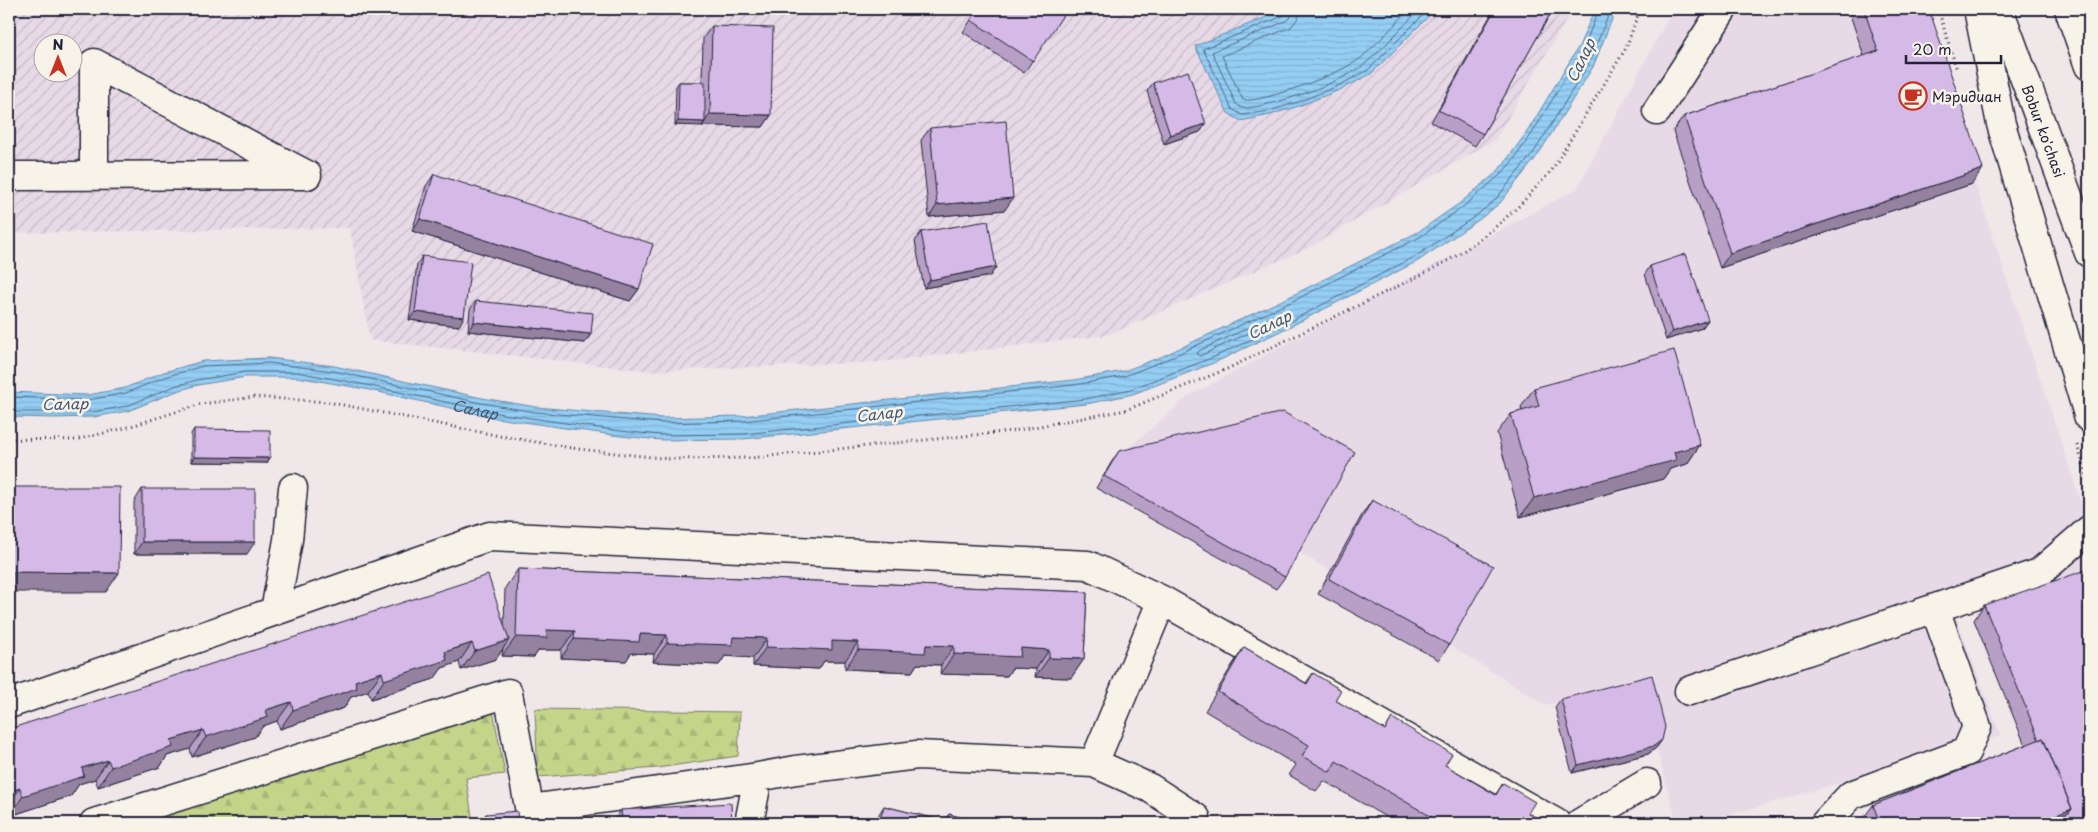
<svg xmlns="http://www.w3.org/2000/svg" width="2098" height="832" viewBox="0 0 2098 832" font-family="'Playpen Sans',sans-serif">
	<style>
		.built { fill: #e8d9e7 }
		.industrial { fill: url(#industrial-furrows); fill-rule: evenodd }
		.forest { fill: url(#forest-firs); stroke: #737c62 }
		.water { fill: url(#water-rules); stroke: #6689aa }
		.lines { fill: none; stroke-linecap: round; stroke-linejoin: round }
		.shore { stroke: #506785; stroke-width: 1 }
		.minor-casing { stroke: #22223b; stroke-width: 31 }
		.major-casing { stroke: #22223b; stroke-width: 31 }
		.highway-casing { stroke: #22223b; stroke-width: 31 }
		.path { stroke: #22223b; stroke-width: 3; stroke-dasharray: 1 4; stroke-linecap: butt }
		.minor { stroke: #f7f3e8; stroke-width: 28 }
		.major { stroke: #f7f3e8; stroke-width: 28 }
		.highway { stroke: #f7f3e8; stroke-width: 28 }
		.wall { fill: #b79fc6; stroke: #22223b }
		.shaded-wall { fill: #9582a1; stroke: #22223b }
		.building { fill: #d5b9e6; stroke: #22223b }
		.labels { text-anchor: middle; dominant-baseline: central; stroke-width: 5; stroke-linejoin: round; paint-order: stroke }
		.poi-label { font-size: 14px; fill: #22223b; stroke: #f7f3e8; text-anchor: start }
		.street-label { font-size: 14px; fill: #22223b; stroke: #f7f3e8 }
		.water-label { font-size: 15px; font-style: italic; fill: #445672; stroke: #f7f3e8 }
	</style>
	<defs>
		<pattern id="industrial-furrows" width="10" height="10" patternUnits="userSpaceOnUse" patternTransform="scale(1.25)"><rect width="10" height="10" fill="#e8d9e7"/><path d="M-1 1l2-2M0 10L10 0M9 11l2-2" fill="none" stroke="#c7bac7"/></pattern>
		<pattern id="forest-firs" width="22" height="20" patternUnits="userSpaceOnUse" patternTransform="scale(1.25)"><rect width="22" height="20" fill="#c4d58a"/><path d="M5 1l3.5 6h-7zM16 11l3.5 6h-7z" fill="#a8b778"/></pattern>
		<pattern id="water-rules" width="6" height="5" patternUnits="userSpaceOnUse" patternTransform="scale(1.25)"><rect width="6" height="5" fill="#94cef4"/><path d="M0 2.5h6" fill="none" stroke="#7fb1d2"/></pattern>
	</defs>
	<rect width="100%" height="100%" fill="#f0e7e8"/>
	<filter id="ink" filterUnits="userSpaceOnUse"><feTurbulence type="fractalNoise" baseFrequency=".02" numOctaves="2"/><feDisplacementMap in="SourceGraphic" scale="10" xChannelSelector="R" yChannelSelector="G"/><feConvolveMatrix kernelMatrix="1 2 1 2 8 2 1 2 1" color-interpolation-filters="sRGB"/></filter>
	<g filter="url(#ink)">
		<path class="built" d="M1673 9H1917L2089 526V568L1954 612 2001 736 1701 823H1677L1639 685 1546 705 1130 447 1189 396 1577 189Z"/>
		<path class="industrial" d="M9 9H1573L1495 140 1308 248 1108 335 880 362 651 371 370 340 350 228 9 233ZM42 42H72V72H42Z"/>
		<path class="forest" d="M535 709 740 712 738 756 657 768 538 777Z
			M493 711 505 774 466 778 473 823H135Z"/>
		<path class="water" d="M1286 9H1436L1371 74 1342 89 1299 106 1270 115 1241 121 1228 113 1195 46Z
			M1595 9H1616L1593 67 1538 155 1500 203 1480 219 1418 261 1295 324 1216 362 1133 394 1086 404 743 439 661 440 620 436 496 418 365 389 297 377H246L198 385 177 391 128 411 93 417 54 418 9 417V392L88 395 125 388 164 372 203 361 269 358 334 366 482 398 536 407 662 418 742 416 1074 380 1124 371 1163 356 1295 294 1418 232 1460 203 1497 172 1508 158 1527 132 1579 46Z"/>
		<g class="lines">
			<g class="shore">
				<path d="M1286 9 1283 16 1203 49 1232 109 1242 115 1269 111 1298 102 1340 85 1368 70 1429 9"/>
				<path d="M1293 9 1291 16 1286 21 1212 52 1236 104 1242 108C1271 108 1343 82 1365 64 1385 47 1402 27 1420 9"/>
				<path d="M1300 9 1298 18 1291 27 1222 56 1243 100C1264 103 1344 72 1361 58 1378 43 1394 25 1410 9"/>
				<path d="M1272 317 1276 318 1274 321 1200 356 1197 354 1199 351Z"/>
				<path d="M9 397 88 400 126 393 165 377 203 366 269 363 333 371 481 403 535 412 662 423 743 421 1074 385 1125 376 1165 360 1297 299 1420 237 1463 207 1500 175 1512 162 1531 135 1583 49 1599 9"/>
				<path id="s1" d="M9 412H93L127 406 175 386 197 380 246 372H297L366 385 497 413 620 431 661 435 743 434 1086 399 1131 389 1214 357 1293 320 1416 256 1477 215 1496 199 1534 152 1588 65 1611 9"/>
			</g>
			<g class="minor-casing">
				<path id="minor" d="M1657 111 1723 9
					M9 176 307 175 94 63V175
					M275 611 288 540 293 488
					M1689 691 2039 573 2089 530
					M9 704 490 536 1088 565 1162 600
					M1094 763 1162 600 1556 823
					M530 809 758 777 796 770 917 755 1094 763 1150 788 1196 818
					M94 823 508 693 532 823
					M749 823 758 777
					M1580 823 1647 783
					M1825 823 1851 795 1966 752 1977 727 1935 609"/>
			</g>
			<g class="major-casing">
				<g id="major">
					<path id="s2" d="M1999 9 2089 253"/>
					<path d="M2069 9 2089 66"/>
				</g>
			</g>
			<g class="highway-casing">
				<path id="highway" d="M1978 9 2001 124 2089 418"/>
			</g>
			<path class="path" d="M1938 9 1957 70
				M9 439 75 440 125 428 201 404 255 397 328 402 500 436 578 449 670 459 750 458 1013 431 1126 410 1227 369 1427 272 1458 255 1492 230 1520 205 1552 170 1626 48 1640 9
				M2077 445 2089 482"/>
			<use href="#minor" class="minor"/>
			<use href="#major" class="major"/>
			<use href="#highway" class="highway"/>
		</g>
		<path class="wall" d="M978 9H1067L1024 73 963 32Z
			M1202 9H1220L1205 15Z
			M1494 9H1553L1483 134 1475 146 1431 122Z
			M1848 9H1929L1972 184 1720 268 1673 131 1684 116 1864 56Z
			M712 26 771 115 763 127 675 125 676 86 679 82H702L703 38Z
			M1153 83 1206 124 1200 132 1164 144 1147 91Z
			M930 128 1005 210 929 217 921 140Z
			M434 174 639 289 630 301 412 231 426 186Z
			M921 232 996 267 990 276 924 288 915 241Z
			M422 256 459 326 409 320 417 265Z
			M1650 266 1708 320 1702 328 1666 340 1645 274Z
			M476 301 591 334 585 343 468 331 470 309Z
			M1534 388 1700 445 1687 464 1670 469 1663 479 1520 517 1497 433 1511 414 1522 411 1521 407Z
			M194 429 270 458 267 463 191 462V434Z
			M1119 451 1285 577 1276 589 1096 488 1111 463Z
			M142 489 247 554H134V502Z
			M1372 500 1449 645 1439 660 1318 594 1362 515Z
			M518 569 1087 592 1084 659 1071 678 1035 677 1036 669 1012 668 1007 676 940 674 941 665 917 664 912 672 845 669V661H824L819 669 753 666V658L725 656 719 665 653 662 654 654 631 653 626 661 561 658V650H539L534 657 502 656 503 649 496 659 461 670 459 662 442 668 434 679 371 699 368 691 351 697 344 708 280 729 277 721 263 726 255 737 192 757 190 749 167 756 160 767 98 787 95 779 79 784 71 796 10 816 9 813V729L504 624 505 588Z
			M1984 605 2089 823H1860L1873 805 2025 745 1974 620Z
			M1244 647 1306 683 1313 673 1335 700 1385 730 1392 718 1445 765 1496 794 1503 783 1528 813 1545 823H1396L1324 781 1316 791 1289 775 1296 765 1205 711 1231 667Z
			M1561 699 1662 740 1656 748 1648 754 1572 773 1555 707Z
			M884 806 944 821 949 814 980 823H875L879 814Z
			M621 810 732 823H612Z
			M486 814 518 823H484L483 819Z"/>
		<path class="shaded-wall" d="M1209 9H1220L1205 15Z
			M710 114 771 115 763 127 702 126Z
			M678 121 705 122 702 126 675 125Z
			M1206 124 1200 132 1164 144 1170 135Z
			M1983 169 1972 184 1720 268 1730 253Z
			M1013 198 1005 210 929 217 937 205Z
			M420 219 639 289 630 301 412 231Z
			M996 267 990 276 924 288 930 280Z
			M415 312 464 317 459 326 409 320Z
			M1708 320 1702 328 1666 340 1672 332Z
			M474 322 591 334 585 343 468 331Z
			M1700 445 1687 464 1670 469 1663 479 1520 517 1534 498 1674 452Z
			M194 457 270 458 267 463 191 462Z
			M142 542H255L247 554H134Z
			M9 572 119 573 106 592H9Z
			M547 630 575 631 561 650H539L534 657 502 656 516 637Z
			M640 634 667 635 654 654 631 653 626 661 561 658 574 639Z
			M733 637 767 638 753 658 725 656 719 665 653 662 667 643Z
			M509 640 496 659 461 670 475 651Z
			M832 641 858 642 845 661H824L819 669 753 666 766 647Z
			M472 643 459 662 442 668 434 679 371 699 384 680 445 652Z
			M926 645 954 646 941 665 917 664 912 672 845 669 858 650Z
			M1021 648 1049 650 1036 669 1012 668 1007 676 940 674 954 654Z
			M1049 658 1084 659 1071 678 1035 677Z
			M382 672 368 691 351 697 344 708 280 729 293 710 355 681Z
			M291 702 277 721 263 726 255 737 192 757 206 737 266 710Z
			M203 730 190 749 167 756 160 767 98 787 111 767 171 740Z
			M1662 740 1656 748 1648 754 1572 773 1578 765Z
			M108 760 95 779 79 784 71 796 10 816 23 796 82 768Z
			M20 788 9 805V792Z
			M2072 809 2062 823H2035Z"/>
		<path class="building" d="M979 9H1067L1033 61 971 20Z
			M1495 9H1553L1483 134 1439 110Z
			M1864 9H1929L1983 169 1730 253 1684 116 1878 51Z
			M712 26 773 28 771 115 710 114Z
			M1188 71 1206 124 1170 135 1153 83Z
			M679 82H705V122L678 121Z
			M1006 121 1013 198 937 205 930 128Z
			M434 174 653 244 639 289 420 219Z
			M988 221 996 267 930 280 921 232Z
			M1686 254 1708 320 1672 332 1650 266Z
			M422 256 471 262 464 317 415 312Z
			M476 301 593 313 591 334 474 322Z
			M1674 350 1700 445 1674 452 1676 460 1534 498 1511 414 1539 406 1534 388Z
			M1283 412 1355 452 1285 577 1104 476 1119 451Z
			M194 429 270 430V458L194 457Z
			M9 487H120L119 573 9 572Z
			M142 489H255V542H142Z
			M1372 500 1493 566 1449 645 1329 579Z
			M518 569 1087 592 1084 659 1049 658V650L1021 648 1020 657 954 654V646L926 645 925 653 858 650V642L832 641V650L766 647 767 638 733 637 732 645 667 643V635L640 634 639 642 574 639 575 631 547 630V638L516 637Z
			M2089 569V823H2043L2069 813 2072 809 2043 738 2039 740 1984 605Z
			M488 575 509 640 475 651 472 643 445 652 447 660 384 680 382 672 355 681 357 688 293 710 291 702 266 710 268 717 206 737 203 730 171 740 173 747 111 767 108 760 82 768 84 776 23 796 20 788 9 792V729Z
			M1244 647 1307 684 1313 673 1341 690 1335 700 1385 730 1392 718 1452 754 1445 765 1496 795 1503 783 1535 802 1528 813 1545 823H1442L1336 761 1330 772 1302 756 1309 745 1218 692Z
			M1652 675 1665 727 1662 740 1654 746 1578 765 1561 699Z
			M2043 738 2072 809 2035 823H1880L1873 805Z
			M731 803 732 823H622L621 810Z
			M884 806 944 821V823H879Z
			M517 811 518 823H487L486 814Z
			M949 814 980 823H946Z
			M793 817 816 823H791Z"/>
	</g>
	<defs>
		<g id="cafe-ring" transform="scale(1.4375)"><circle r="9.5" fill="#f7f3e8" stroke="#c8321e" stroke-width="1.5"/><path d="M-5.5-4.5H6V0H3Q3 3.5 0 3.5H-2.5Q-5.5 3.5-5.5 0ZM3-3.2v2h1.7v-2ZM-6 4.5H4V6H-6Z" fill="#c8321e"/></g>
	</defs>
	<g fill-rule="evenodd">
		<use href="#cafe-ring" x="1913" y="96"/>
	</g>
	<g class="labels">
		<g class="poi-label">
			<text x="1932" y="96">Мэридиан</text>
		</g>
		<g class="street-label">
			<text stroke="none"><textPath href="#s2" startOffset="130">Bobur ko'chasi</textPath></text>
		</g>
		<g class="water-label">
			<text transform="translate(1580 60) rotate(-64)">Салар</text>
			<text transform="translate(1269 324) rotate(-26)">Салар</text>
			<text transform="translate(65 403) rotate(-1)">Салар</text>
			<text stroke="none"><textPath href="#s1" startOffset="476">Салар</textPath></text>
			<text transform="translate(879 413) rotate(-6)">Салар</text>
		</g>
	</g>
	<rect width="2098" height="832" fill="none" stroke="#f7f3e8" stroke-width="30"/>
	<rect x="15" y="15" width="2068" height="802" fill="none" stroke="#22223b" stroke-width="2" filter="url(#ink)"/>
	<g transform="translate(58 58)"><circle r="24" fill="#f7f3e8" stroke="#a29fa3"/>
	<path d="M0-4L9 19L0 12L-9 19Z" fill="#c8321e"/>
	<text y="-8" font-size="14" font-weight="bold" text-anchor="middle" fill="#22223b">N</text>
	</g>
	<path d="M1906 55v8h95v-8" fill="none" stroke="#22223b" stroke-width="2.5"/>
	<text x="1913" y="55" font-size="15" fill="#22223b" stroke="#f7f3e8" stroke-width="4" paint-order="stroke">20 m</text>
</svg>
